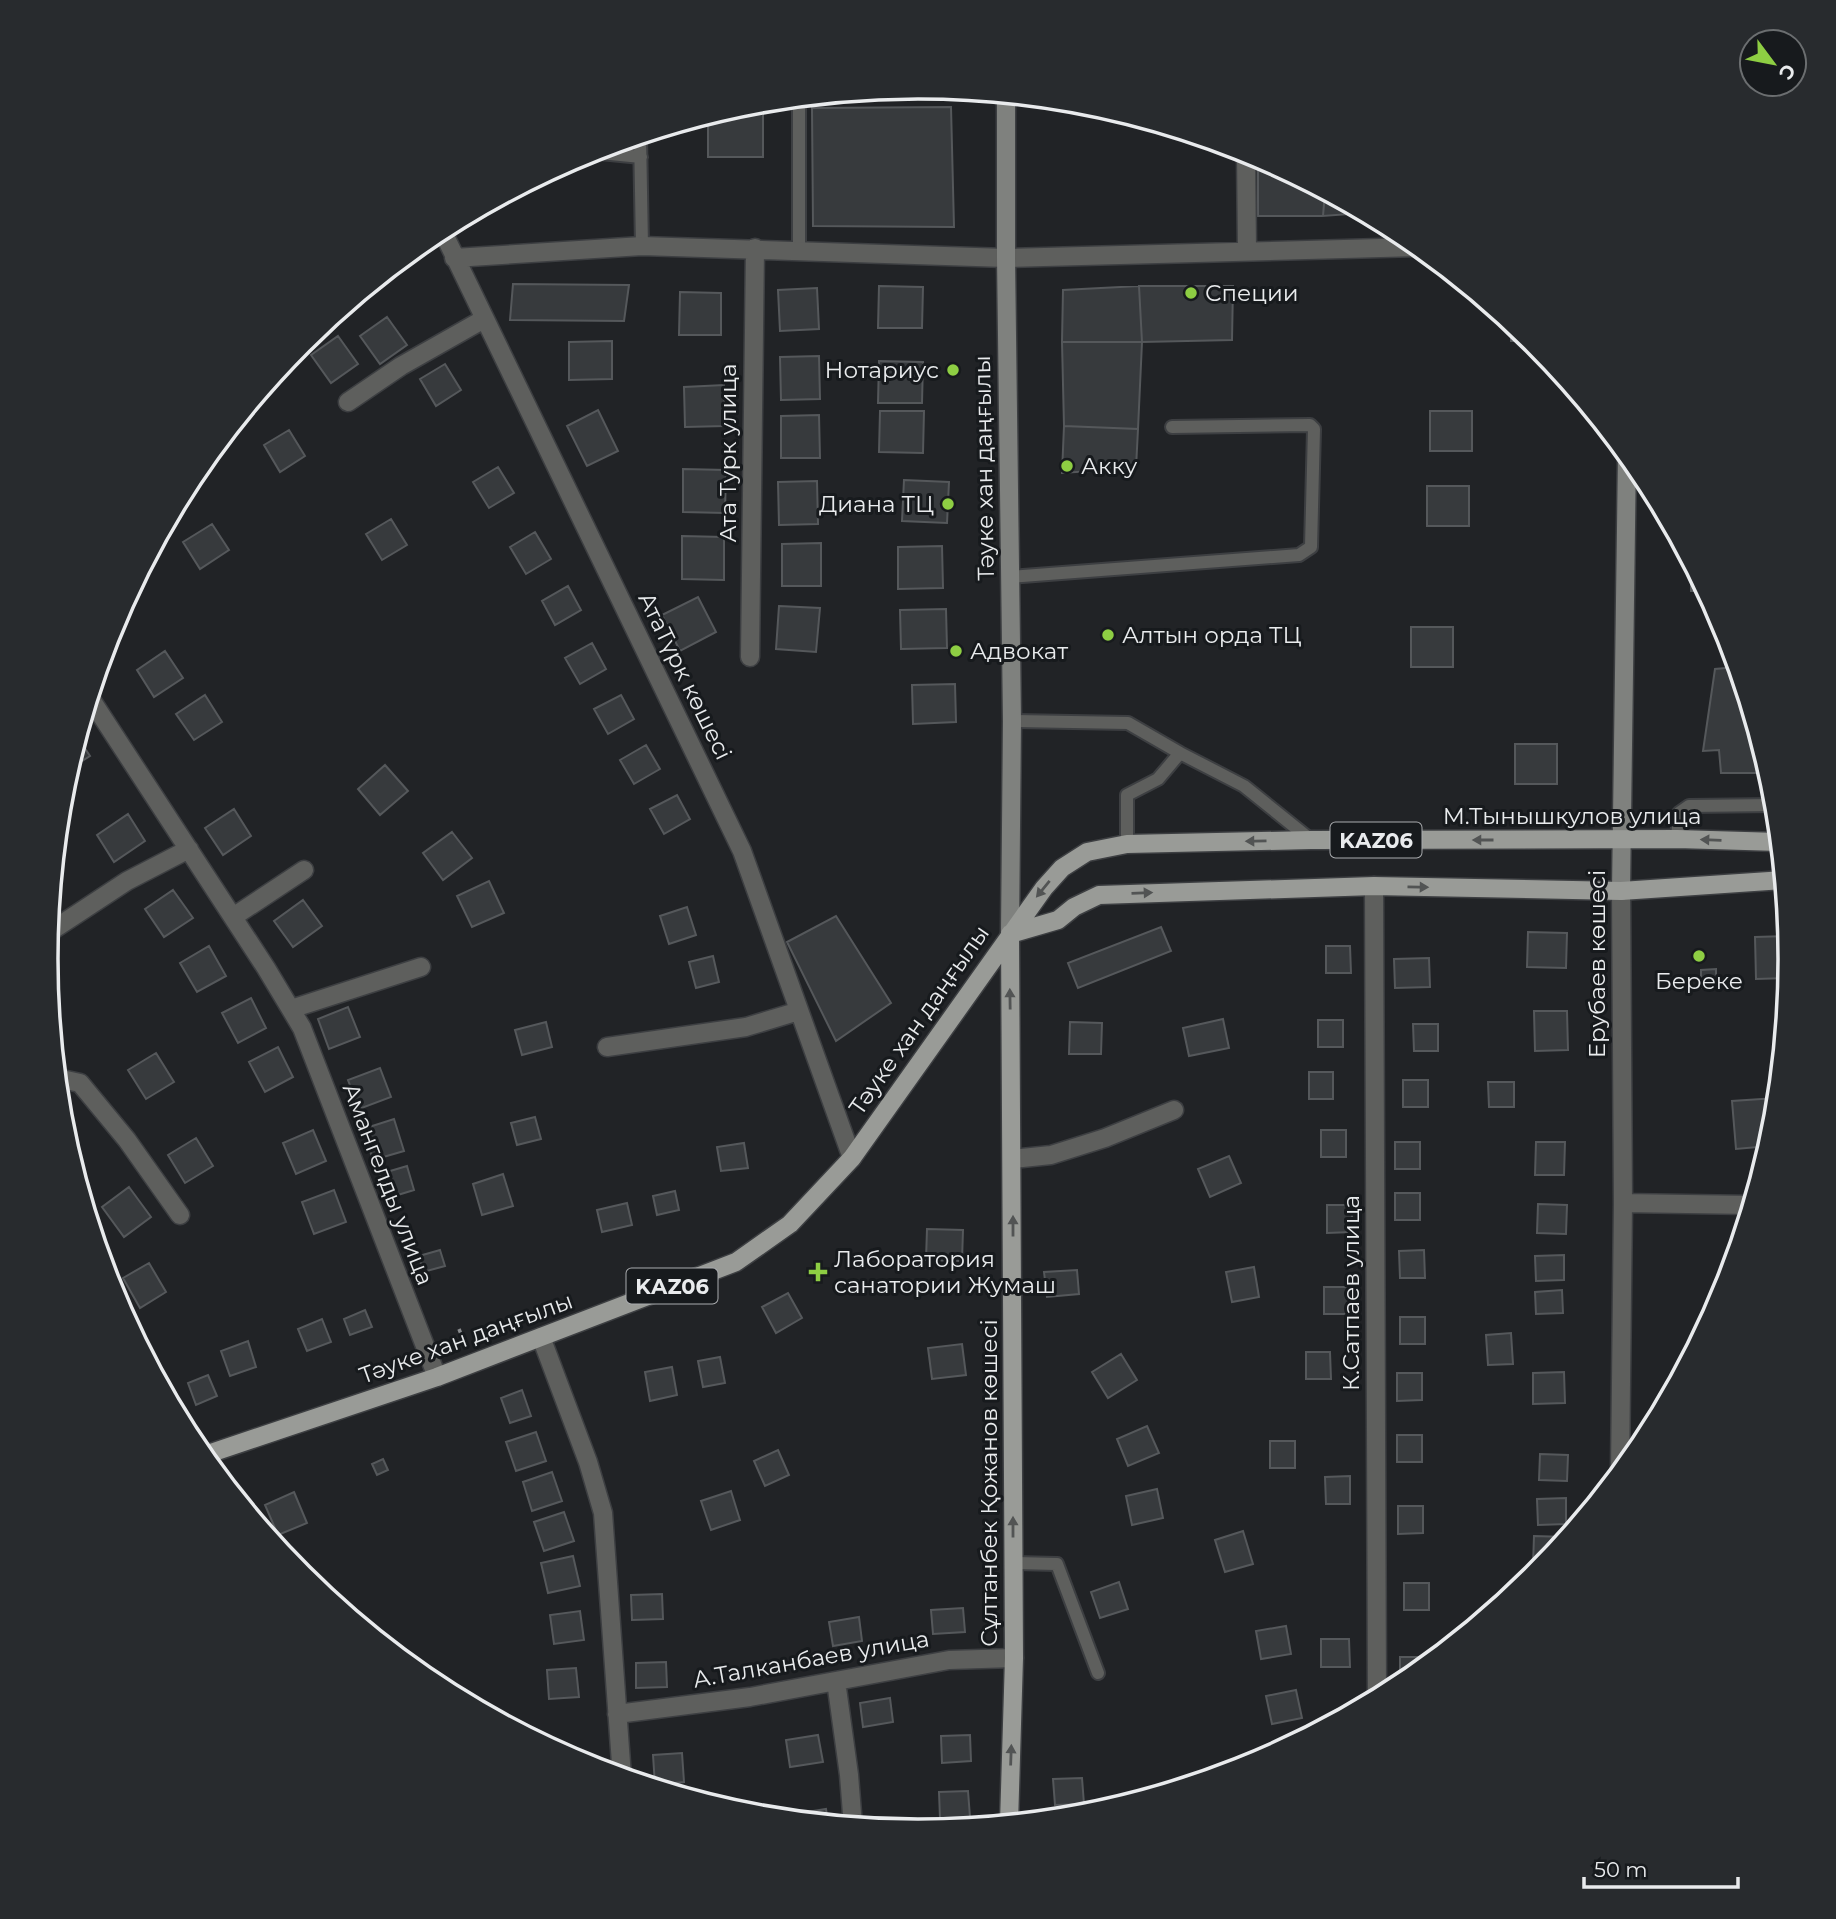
<svg xmlns="http://www.w3.org/2000/svg" width="1836" height="1919" viewBox="0 0 1836 1919" font-family="Montserrat,sans-serif">
	<style>
		.building { fill: #373a3d; stroke: #55585b; stroke-width: 2 }
		.lines { fill: none; stroke-linecap: round; stroke-linejoin: round }
		.lane-casing { stroke: #3d3f42; stroke-width: 16 }
		.street-casing { stroke: #3d3f42; stroke-width: 21 }
		.secondary-casing { stroke: #3d3f42; stroke-width: 21 }
		.primary-casing { stroke: #3d3f42; stroke-width: 21 }
		.path { stroke: #898b8e; stroke-width: 3.5; stroke-dasharray: 5 5; stroke-linecap: butt }
		.lane { stroke: #5e5f5d; stroke-width: 12 }
		.street { stroke: #5e5f5d; stroke-width: 18 }
		.secondary { stroke: #7f817e; stroke-width: 18 }
		.primary { stroke: #999b97; stroke-width: 18 }
		.oneway { fill: #525454 }
		.poi-dot { fill: #8ece43; stroke: #171a1d; stroke-width: 2.5 }
		.labels { text-anchor: middle; dominant-baseline: central; stroke-width: 6; stroke-linejoin: round; paint-order: stroke }
		.shield { fill: #171a1d; stroke: #aaacaf; stroke-width: 2 }
		.shield-label { font-size: 21px; font-weight: bold; fill: #e9ebed }
		.poi-label { font-size: 23px; fill: #e9ebed; stroke: #171a1d; text-anchor: start }
		.street-label { font-size: 23px; fill: #e9ebed; stroke: #171a1d }
		.rim { fill: none; stroke: #e9ebed; stroke-width: 3.5 }
	</style>
	<rect width="100%" height="100%" fill="#212326"/>
	<path class="building" d="M763 102V157H708V116L748 104Z
		M951 107 954 227 813 226 812 108Z
		M1258 157 1325 192 1323 216H1258Z
		M1325 192 1363 213 1323 216Z
		M513 284 629 285 624 321 510 320Z
		M879 286 923 287 922 328H878Z
		M1139 286 1142 342H1062L1063 290Z
		M1139 286H1233L1232 340 1142 342Z
		M817 288 819 329 780 331 778 290Z
		M680 292 721 293V335H679Z
		M387 317 407 345 380 364 360 336Z
		M1511 323 1533 341H1511Z
		M338 336 358 364 331 383 311 355Z
		M612 341V379L569 380V342Z
		M1062 342H1142L1138 429 1064 426Z
		M819 356 820 399 781 400 780 357Z
		M879 361 923 362 922 403H878Z
		M445 364 461 390 436 406 420 379Z
		M724 385 725 426 685 427 684 387Z
		M598 410 618 451 587 466 567 426Z
		M880 411H924L923 453 879 452Z
		M1430 411H1472V451H1430Z
		M819 415 820 458H781V416Z
		M1064 426 1138 429 1136 468 1062 473Z
		M289 430 305 456 280 472 264 445Z
		M498 467 514 493 489 508 473 482Z
		M683 469 726 470 725 513 683 512Z
		M904 480 949 482 947 523 902 521Z
		M817 481 818 524 779 525 778 482Z
		M1427 486H1469V526H1427Z
		M391 519 407 545 382 560 366 534Z
		M212 524 229 550 200 569 183 542Z
		M535 532 551 559 526 574 510 547Z
		M682 536 724 537V580L682 579Z
		M821 543V586H782V544Z
		M942 546 943 588 898 589V547Z
		M1691 564 1706 591H1691Z
		M568 586 581 610 555 625 542 601Z
		M698 597 716 632 680 651 662 615Z
		M779 606 820 608 816 652 776 649Z
		M946 609 947 648 901 649 900 610Z
		M1411 627H1453V667H1411Z
		M592 643 606 669 580 684 565 658Z
		M165 651 183 678 154 697 137 670Z
		M1737 667 1751 714 1747 730 1755 729 1769 773H1721L1719 750 1703 751 1715 669Z
		M955 684 956 722 913 724 912 685Z
		M205 695 222 722 194 740 176 714Z
		M621 695 634 719 608 734 594 709Z
		M78 738 90 756 68 770Z
		M1515 744H1557V784H1515Z
		M646 745 660 769 634 784 620 760Z
		M385 765 408 791 380 815 358 789Z
		M677 795 690 819 664 834 650 809Z
		M234 809 251 836 223 855 205 828Z
		M128 814 145 841 114 862 97 835Z
		M452 832 472 858 443 880 423 853Z
		M489 881 504 913 472 927 457 896Z
		M173 890 193 918 164 937 145 909Z
		M303 900 322 926 293 947 274 921Z
		M687 907 696 935 669 944 660 916Z
		M836 916 891 1003 836 1041 787 942Z
		M1161 927 1171 951 1078 988 1068 963Z
		M1528 932 1567 933 1566 968 1527 967Z
		M1788 936 1790 960 1789 978 1756 979 1755 937Z
		M209 946 226 976 197 992 180 963Z
		M1326 946H1350L1351 973H1326Z
		M713 956 719 982 696 988 689 962Z
		M1429 958 1430 987 1395 988 1394 959Z
		M1716 969V987L1701 988V970Z
		M251 998 266 1028 238 1043 222 1013Z
		M348 1007 360 1037 329 1049 318 1019Z
		M1534 1011H1567L1568 1050 1535 1051Z
		M1223 1019 1229 1048 1189 1056 1183 1028Z
		M1318 1020H1343V1047H1318Z
		M546 1022 552 1047 522 1055 515 1030Z
		M1070 1022 1102 1023 1101 1054H1069Z
		M1413 1024H1438V1051H1414Z
		M278 1047 293 1077 265 1092 249 1062Z
		M156 1053 174 1082 146 1099 128 1070Z
		M380 1068 391 1097 359 1109 348 1080Z
		M1309 1072H1333V1099H1309Z
		M1403 1080H1428V1107H1403Z
		M1488 1082H1514V1107H1489Z
		M1776 1098 1774 1130 1769 1146 1736 1149 1732 1101Z
		M535 1117 541 1139 517 1145 511 1123Z
		M394 1119 404 1151 373 1160 363 1129Z
		M313 1130 326 1161 296 1174 283 1143Z
		M1321 1130H1346V1157H1321Z
		M196 1138 213 1166 185 1183 168 1155Z
		M1395 1142H1420V1169H1395Z
		M1536 1142H1565L1564 1175H1535Z
		M744 1143 748 1168 721 1171 717 1147Z
		M1229 1156 1241 1183 1210 1197 1198 1169Z
		M407 1166 414 1190 388 1198 380 1174Z
		M503 1174 513 1206 482 1215 473 1184Z
		M129 1187 151 1217 124 1237 102 1207Z
		M334 1190 346 1222 314 1234 302 1202Z
		M675 1191 679 1210 657 1215 653 1196Z
		M1395 1193H1420V1220H1395Z
		M627 1203 632 1225 602 1232 597 1210Z
		M1538 1204 1567 1205 1566 1234 1537 1233Z
		M1327 1205H1352V1232L1327 1233Z
		M927 1229 963 1230 962 1261 926 1260Z
		M440 1250 445 1266 423 1272 419 1256Z
		M1424 1250 1425 1278H1400L1399 1251Z
		M1564 1255V1280L1536 1281 1535 1256Z
		M149 1263 166 1292 140 1308 123 1278Z
		M1254 1267 1259 1297 1232 1302 1226 1272Z
		M1077 1270 1079 1294 1047 1297 1044 1272Z
		M1324 1287H1349V1314H1324Z
		M1562 1290 1563 1313 1536 1314 1535 1292Z
		M788 1293 802 1318 776 1333 762 1307Z
		M365 1310 372 1327 350 1335 344 1319Z
		M1400 1317H1425V1344H1400Z
		M322 1319 331 1342 307 1351 298 1329Z
		M1511 1333 1513 1364 1488 1365 1486 1335Z
		M248 1341 256 1367 230 1376 221 1351Z
		M962 1344 966 1375 932 1379 928 1348Z
		M1306 1352H1330L1331 1379H1306Z
		M1121 1354 1137 1380 1108 1398 1092 1372Z
		M720 1357 725 1383 703 1387 698 1361Z
		M672 1367 677 1395 650 1401 645 1372Z
		M1564 1372 1565 1403 1533 1404V1373Z
		M1397 1373H1422V1400L1397 1401Z
		M208 1375 217 1396 196 1405 188 1383Z
		M522 1390 531 1416 510 1423 501 1398Z
		M1147 1426 1159 1453 1128 1466 1117 1439Z
		M536 1432 546 1461 516 1471 506 1442Z
		M1397 1435H1422V1462H1397Z
		M1270 1441H1295V1468H1270Z
		M778 1450 789 1475 765 1486 754 1461Z
		M1540 1454 1568 1455 1567 1481 1539 1480Z
		M383 1459 388 1470 377 1475 372 1464Z
		M552 1472 562 1501 532 1511 523 1482Z
		M1350 1476V1504H1326L1325 1477Z
		M1157 1489 1163 1518 1132 1525 1126 1496Z
		M731 1491 740 1520 711 1530 701 1501Z
		M294 1492 307 1523 278 1535 265 1505Z
		M1566 1498V1524L1538 1525 1537 1499Z
		M1398 1506H1423V1533L1398 1534Z
		M564 1512 574 1541 544 1551 534 1522Z
		M1243 1531 1253 1564 1225 1572 1215 1540Z
		M1534 1536 1566 1537V1539L1544 1565H1533Z
		M573 1556 580 1586 548 1593 541 1563Z
		M1119 1582 1128 1609 1100 1618 1091 1592Z
		M1404 1583H1429V1610H1404Z
		M662 1594 663 1619 632 1620 631 1595Z
		M963 1608 965 1632 933 1634 931 1610Z
		M580 1611 584 1640 554 1644 550 1615Z
		M859 1617 862 1641 833 1646 829 1622Z
		M1286 1626 1291 1654 1261 1659 1256 1631Z
		M1321 1639H1349L1350 1667H1321Z
		M1400 1657H1425V1667L1404 1684H1400Z
		M666 1662 667 1687 636 1688V1663Z
		M576 1668 579 1697 549 1699 547 1670Z
		M1296 1690 1302 1718 1272 1724 1266 1696Z
		M890 1698 893 1722 863 1727 860 1703Z
		M818 1735 823 1762 790 1767 786 1740Z
		M970 1735 971 1761 942 1763 941 1736Z
		M682 1753 684 1782 655 1785 653 1755Z
		M1082 1778 1084 1804 1055 1805 1053 1779Z
		M968 1791 970 1817 940 1818 939 1792Z
		M826 1809 828 1823 794 1820V1814Z"/>
	<g class="lines">
		<g class="lane-casing">
			<path id="lane" d="M799 99V250
				M640 136 642 246
				M590 152 641 157
				M1010 577 1299 555 1311 547 1314 429 1310 425 1172 427
				M1012 721 1128 723 1180 753 1244 786 1311 840
				M1677 839 1679 813 1689 806 1775 805
				M1127 844V795L1158 779 1180 753
				M1013 1563 1057 1564 1098 1673"/>
		</g>
		<g class="street-casing">
			<path id="street" d="M1246 152 1247 251
				M442 230 742 851 852 1158
				M454 258 642 246 1006 258 1418 247
				M348 402 401 366 484 319
				M750 657 755 248
				M90 698 266 968 302 1028 437 1377
				M1374 886 1377 1699
				M233 917 304 870
				M48 933 127 881 189 849
				M291 1009 421 967
				M607 1047 746 1027 799 1011
				M57 1078 80 1083 127 1140 180 1215
				M1012 1159 1051 1155 1105 1138 1174 1110
				M1623 1203 1751 1205
				M541 1337 588 1462 603 1513 622 1777
				M1620 1473 1623 1203 1621 891
				M836 1681 849 1775 853 1826
				M617 1714 750 1697 949 1660 1014 1658"/>
		</g>
		<g class="secondary-casing">
			<path id="secondary" d="M1006 96V258L1012 721 1010 934
				M1621 891 1627 455"/>
		</g>
		<g class="primary-casing">
			<path id="primary" d="M1010 934 1058 920 1074 907 1099 895 1374 886 1621 891 1783 880
				M202 1456 437 1377 736 1262 790 1224 852 1158 1044 888 1062 868 1087 852 1127 844 1311 840 1677 839 1779 842
				M1009 1823 1014 1658 1010 934"/>
		</g>
		<path class="path" d="M459 1329 466 1347"/>
		<use href="#lane" class="lane"/>
		<use href="#street" class="street"/>
		<use href="#secondary" class="secondary"/>
		<use href="#primary" class="primary"/>
	</g>
	<defs><path id="oneway-solid" d="M-6-.8H1V-3.2L6.5 0L1 3.2V.8H-6Z" transform="scale(1.75)"/></defs>
	<g class="oneway">
		<use href="#oneway-solid" transform="translate(1483 840) rotate(180)"/>
		<use href="#oneway-solid" transform="translate(1711 840) rotate(-178)"/>
		<use href="#oneway-solid" transform="translate(1256 841) rotate(179)"/>
		<use href="#oneway-solid" transform="translate(1418 887) rotate(1)"/>
		<use href="#oneway-solid" transform="translate(1043 889) rotate(129)"/>
		<use href="#oneway-solid" transform="translate(1142 893) rotate(-2)"/>
		<use href="#oneway-solid" transform="translate(1010 999) rotate(-91)"/>
		<use href="#oneway-solid" transform="translate(1013 1226) rotate(-90)"/>
		<use href="#oneway-solid" transform="translate(1013 1527) rotate(-90)"/>
		<use href="#oneway-solid" transform="translate(1011 1755) rotate(-88)"/>
	</g>
	<g class="poi-dot">
		<circle cx="1191" cy="293" r="7"/>
		<circle cx="953" cy="370" r="7"/>
		<circle cx="1067" cy="466" r="7"/>
		<circle cx="948" cy="504" r="7"/>
		<circle cx="1108" cy="635" r="7"/>
		<circle cx="956" cy="651" r="7"/>
		<circle cx="1699" cy="956" r="7"/>
		<path d="M814.5 1261.5h7v7h7v7h-7v7h-7v-7h-7v-7h7z"/>
	</g>
	<g class="labels">
		<g class="shield">
			<rect x="1330.5" y="822.5" width="91" height="35" rx="5"/>
			<rect x="626.5" y="1268.5" width="91" height="35" rx="5"/>
		</g>
		<g class="shield-label">
			<text x="1376" y="840">KАZ06</text>
			<text x="672" y="1286">KАZ06</text>
		</g>
		<g class="poi-label">
			<text x="1205" y="293">Специи</text>
			<text x="939" y="370" text-anchor="end">Нотариус</text>
			<text x="1081" y="466">Акку</text>
			<text x="934" y="504" text-anchor="end">Диана ТЦ</text>
			<text x="1122" y="635">Алтын орда ТЦ</text>
			<text x="970" y="651">Адвокат</text>
			<text x="1699" y="981" text-anchor="middle">Береке</text>
			<text x="834" y="1259">Лаборатория<tspan x="834" dy="26">санатории Жумаш</tspan></text>
		</g>
		<g class="street-label">
			<text transform="translate(728 453) rotate(-90)">Ата Турк улица</text>
			<text transform="translate(984 468) rotate(-91)">Тәуке хан даңғылы</text>
			<text transform="translate(685 676) rotate(64)">АтаТүрк көшесі</text>
			<text x="1572" y="816">М.Тынышкулов улица</text>
			<text transform="translate(1597 964) rotate(-90)">Ерубаев көшесі</text>
			<text transform="translate(919 1020) rotate(-55)">Тәуке хан даңғылы</text>
			<text transform="translate(388 1184) rotate(69)">Амангелды улица</text>
			<text transform="translate(1351 1293) rotate(-90)">К.Сатпаев улица</text>
			<text transform="translate(466 1338) rotate(-20)">Тәуке хан даңғылы</text>
			<text transform="translate(989 1483) rotate(-90)">Сұлтанбек Қожанов көшесі</text>
			<text transform="translate(811 1659) rotate(-10)">А.Талканбаев улица</text>
		</g>
	</g>
	<path d="M0 0H1836V1919H0ZM58 959a860 860 0 1 1 1720 0a860 860 0 1 1-1720 0Z" fill="#282b2e" fill-rule="evenodd"/>
	<path class="rim" d="M58 959a860 860 0 1 1 1720 0a860 860 0 1 1-1720 0Z"/>
	<g transform="translate(1773 63) rotate(122)"><circle r="33" fill="#171a1d" stroke="#6b6e70" stroke-width="2"/>
	<path d="M0-5L12 26L0 18L-12 26Z" fill="#8ece43"/>
	<text y="-10" font-size="19" font-weight="bold" text-anchor="middle" fill="#e9ebed">С</text>
	</g>
	<path d="M1584 1877v10h154v-10" fill="none" stroke="#e9ebed" stroke-width="3.5"/>
	<text x="1594" y="1877" font-size="21" fill="#e9ebed" stroke="#171a1d" stroke-width="5" paint-order="stroke">50 m</text>
</svg>
